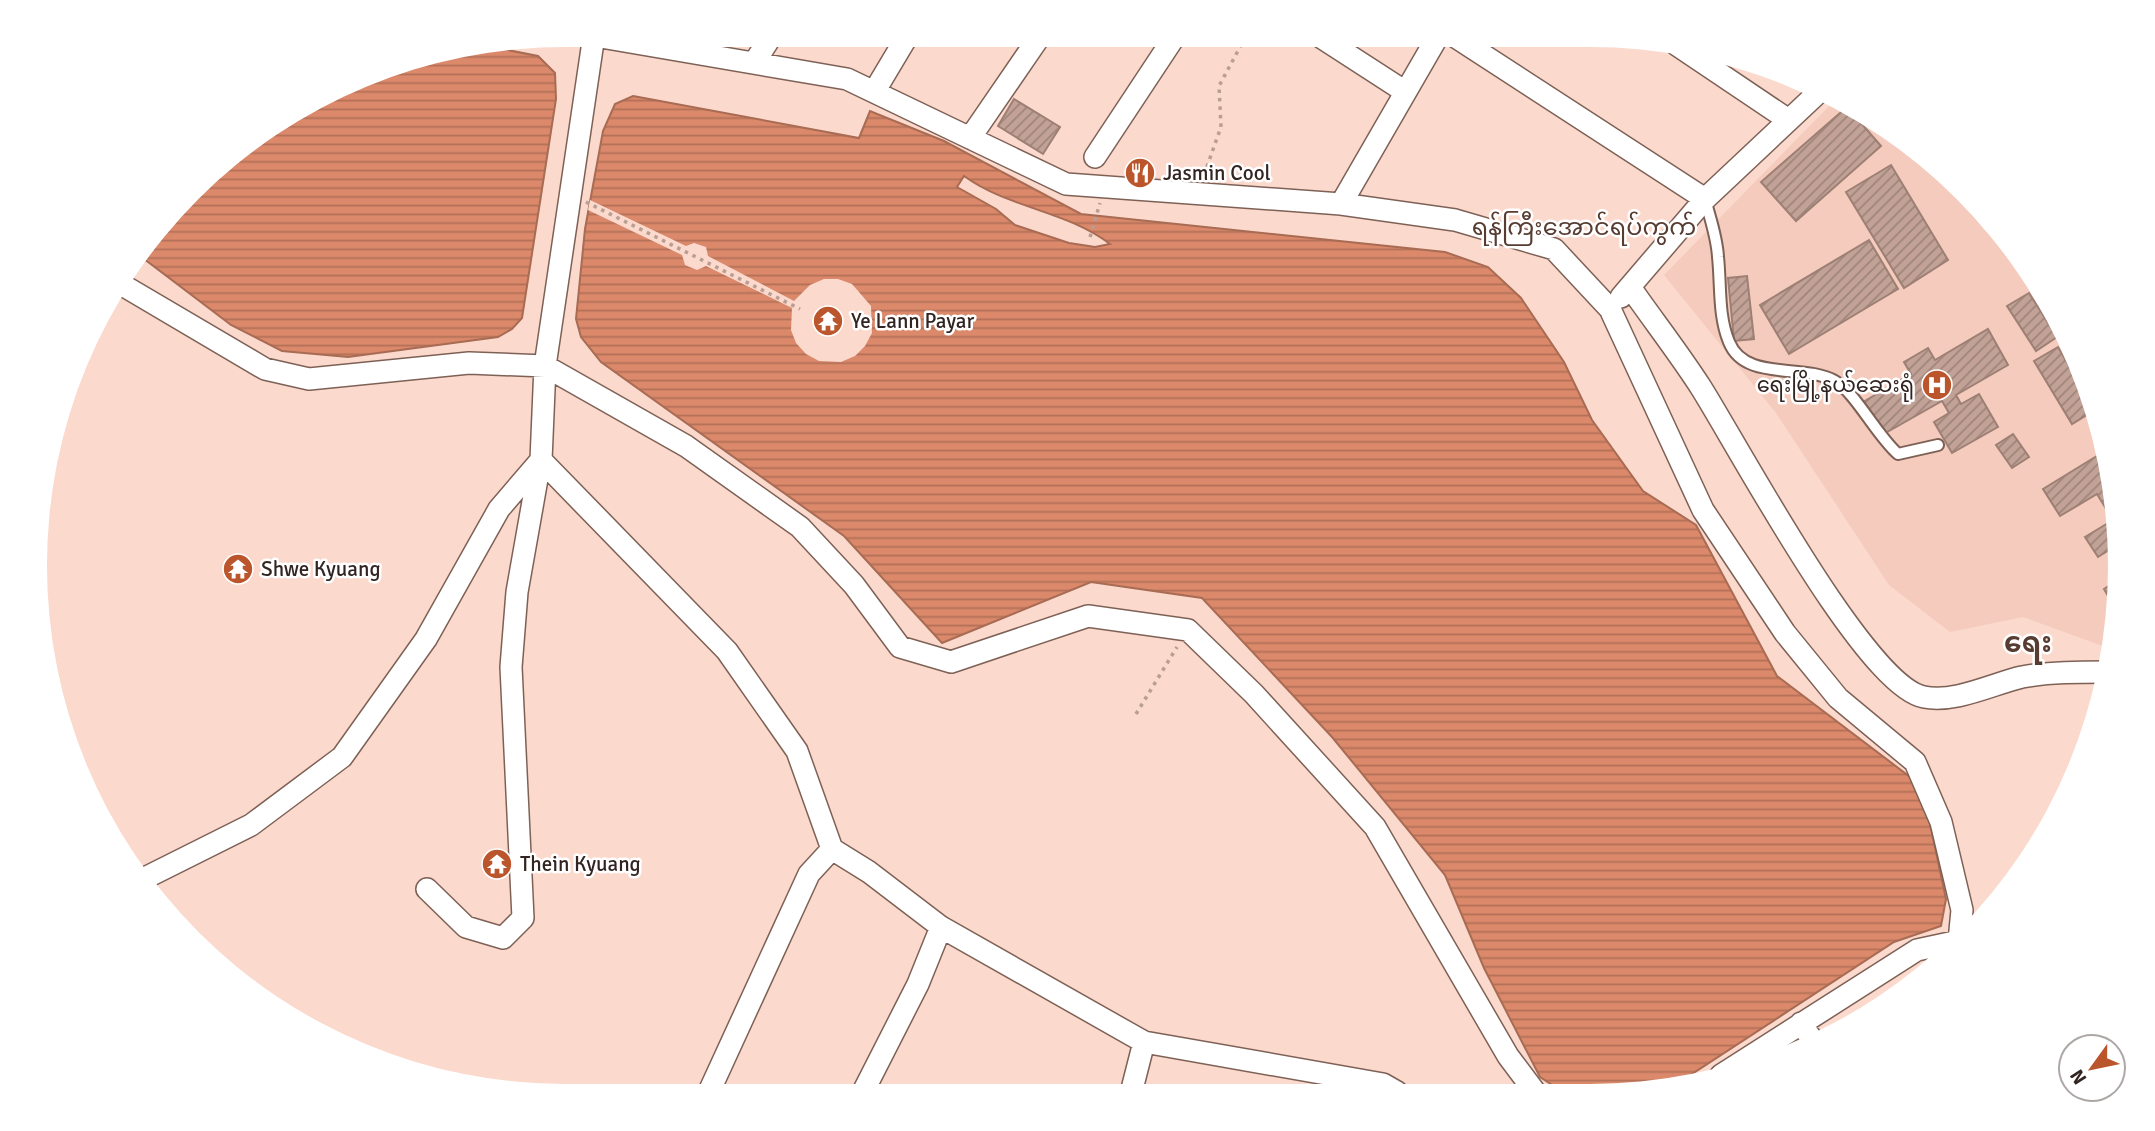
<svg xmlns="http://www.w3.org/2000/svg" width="2155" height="1131" viewBox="0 0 2155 1131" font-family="Signika,'Noto Sans Myanmar',sans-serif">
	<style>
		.built { fill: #f4cbbc }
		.water { fill: url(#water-rules); stroke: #a86b54; stroke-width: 2; fill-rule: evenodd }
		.pier { fill: #fbd9cc }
		.building { fill: url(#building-hatch); stroke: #9d7f74; stroke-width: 2 }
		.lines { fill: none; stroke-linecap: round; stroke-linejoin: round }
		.lane-casing { stroke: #7e6156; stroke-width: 14 }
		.street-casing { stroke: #7e6156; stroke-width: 24 }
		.path { stroke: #b99e94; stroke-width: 3.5; stroke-dasharray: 3.5 5; stroke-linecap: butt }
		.lane { stroke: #fff; stroke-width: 10 }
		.street { stroke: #fff; stroke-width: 21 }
		.labels { text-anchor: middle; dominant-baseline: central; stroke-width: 5; stroke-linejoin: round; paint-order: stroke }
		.poi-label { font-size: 21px; fill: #322521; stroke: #fff; text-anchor: start }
		.quarter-label { font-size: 24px; fill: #573c32; stroke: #fff }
		.district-label { font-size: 28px; font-weight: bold; fill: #573c32; stroke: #fff }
	</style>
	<defs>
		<pattern id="water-rules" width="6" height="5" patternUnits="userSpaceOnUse" patternTransform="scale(1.75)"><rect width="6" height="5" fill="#db896a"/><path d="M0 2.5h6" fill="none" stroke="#b27057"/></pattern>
		<pattern id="building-hatch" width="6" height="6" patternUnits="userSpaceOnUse" patternTransform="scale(1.75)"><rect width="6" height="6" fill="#c2a296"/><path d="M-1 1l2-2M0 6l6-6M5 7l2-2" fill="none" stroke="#9e847a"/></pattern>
	</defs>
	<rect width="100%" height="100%" fill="#fbd9cc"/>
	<path class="built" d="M1837 98 1913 145 1989 216 2049 301 2092 395 2116 497 2119 601 2111 649 2023 617 1950 632 1889 585 1776 413 1664 275Z"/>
	<path class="water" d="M492 47 538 56 555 73 556 99 522 318 512 329 498 337 348 357 282 351 231 325 139 255 242 145 395 63Z
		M633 96 859 138 870 111 944 141 1081 214 1445 252 1488 267 1521 298 1564 362 1592 420 1643 491 1696 525 1777 676 1922 786 1946 899 1941 926 1894 942 1669 1089 1563 1092 1540 1077 1484 968 1445 875 1332 737 1202 598 1091 582 942 643 844 536 601 362 581 337 576 319 585 229 603 131 615 104ZM964 176C1008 208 1067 211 1110 244L1095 247 1069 243 1015 225 996 209 957 187Z"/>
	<path class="pier" d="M590 200 686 246 694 243 706 247 708 256 794 301 810 285 824 279H838L852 284 871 306 872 333 865 346 855 356 841 362 819 361 806 354 796 343 791 330 792 308 706 266 697 270 685 265 682 255 588 210Z"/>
	<path class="building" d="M1014 99 1060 127 1043 154 998 126Z
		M1847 107 1881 146 1796 221 1761 182Z
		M1891 165 1948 260 1904 288 1846 192Z
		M1869 240 1898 289 1789 354 1760 305Z
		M1747 276 1754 339 1734 341 1728 278Z
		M2029 293 2057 337 2036 351 2007 306Z
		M1988 329 2008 365 1956 395 1961 404 1979 394 1998 427 1952 453 1934 422 1949 413 1942 401 1882 435 1863 402 1911 374 1904 362 1928 348 1935 360Z
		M2058 347 2095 410 2072 424 2034 361Z
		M2013 434 2029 457 2012 468 1996 445Z
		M2105 451 2116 497 2117 545 2098 557 2085 537 2113 520 2097 494 2060 516 2043 489Z
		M2118 580 2119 601 2117 611 2104 589Z"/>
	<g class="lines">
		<g class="lane-casing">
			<path id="lane" d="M1705 199C1710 218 1717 237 1718 257 1721 284 1718 316 1729 342 1745 382 1803 363 1835 381 1855 392 1877 436 1898 454L1938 445"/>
		</g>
		<g class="street-casing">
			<path id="street" d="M589 35 847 79 1066 184 1341 204
				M594 35 545 366 541 460 727 651 797 751 832 849 869 872 941 927 1144 1042 1383 1084 1397 1092
				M1319 36 1404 91
				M1438 36 1341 204 1455 220 1554 249 1610 309 1703 510 1785 633 1838 698 1915 762 1941 822 1962 910 1959 941
				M1454 36 1705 199
				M1677 45 1787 119
				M754 63 772 35
				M874 92 908 35
				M970 138 1040 36
				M1095 157 1175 36
				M119 283 265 369 309 379 469 363 545 366 686 446 800 527 854 585 900 647 951 662 1088 616 1188 630 1254 694 1375 827 1508 1056 1535 1092
				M1630 287C1653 320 1678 352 1700 386 1737 444 1865 686 1924 697 1956 703 1992 684 2022 677 2049 672 2080 672 2107 672
				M1621 297 1705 199 1822 89
				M141 880 251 825 342 757 426 639 499 509 541 460
				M427 889 466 927 503 938 523 918 511 667 517 592 540 462
				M1801 1023 1815 1044
				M1721 1075 1917 950 1959 941
				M1131 1093 1144 1042
				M708 1094 809 874 832 849
				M862 1094 918 984 941 927"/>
		</g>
		<path class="path" d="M1204 175 1221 127 1219 86 1246 36
			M586 202 800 309
			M1090 237 1100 203
			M1136 714 1177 647"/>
		<use href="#lane" class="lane"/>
		<use href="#street" class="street"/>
	</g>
	<defs>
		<g id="restaurant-disc" transform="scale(1.575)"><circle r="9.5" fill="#bb552b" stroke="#fff"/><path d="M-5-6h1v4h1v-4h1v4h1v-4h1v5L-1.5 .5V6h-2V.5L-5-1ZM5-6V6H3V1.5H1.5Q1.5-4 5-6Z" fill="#fff"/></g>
		<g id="temple-disc" transform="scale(1.575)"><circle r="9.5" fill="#bb552b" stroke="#fff"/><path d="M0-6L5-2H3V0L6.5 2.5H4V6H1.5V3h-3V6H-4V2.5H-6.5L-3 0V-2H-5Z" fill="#fff"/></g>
		<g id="hospital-disc" transform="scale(1.575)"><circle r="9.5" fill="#bb552b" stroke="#fff"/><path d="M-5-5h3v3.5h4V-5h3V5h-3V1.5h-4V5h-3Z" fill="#fff"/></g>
	</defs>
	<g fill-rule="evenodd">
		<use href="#restaurant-disc" x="1140" y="173"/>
		<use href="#temple-disc" x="828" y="321"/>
		<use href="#hospital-disc" x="1937" y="385"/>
		<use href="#temple-disc" x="238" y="569"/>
		<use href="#temple-disc" x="497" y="864"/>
	</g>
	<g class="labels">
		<g class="poi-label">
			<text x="1163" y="173">Jasmin Cool</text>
			<text x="851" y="321">Ye Lann Payar</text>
			<text x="1914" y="385" text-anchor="end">ရေးမြို့နယ်ဆေးရုံ</text>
			<text x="261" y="569">Shwe Kyuang</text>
			<text x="520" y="864">Thein Kyuang</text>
		</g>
		<g class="quarter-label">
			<text x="1584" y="227">ရန်ကြီးအောင်ရပ်ကွက်</text>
		</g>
		<g class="district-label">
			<text x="2028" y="643">ရေး</text>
		</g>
	</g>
	<path d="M0 0H2155V1131H0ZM565 47H1590A518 518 0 0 1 2108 565V566A518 518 0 0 1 1590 1084H565A518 518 0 0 1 47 566V565A518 518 0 0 1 565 47Z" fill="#fff" fill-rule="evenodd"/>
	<g transform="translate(2092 1068) rotate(237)"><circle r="33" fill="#ffffff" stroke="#ada8a6" stroke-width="2"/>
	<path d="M0-5L12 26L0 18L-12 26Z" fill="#bb552b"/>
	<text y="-10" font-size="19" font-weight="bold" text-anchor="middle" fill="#322521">N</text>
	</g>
</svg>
